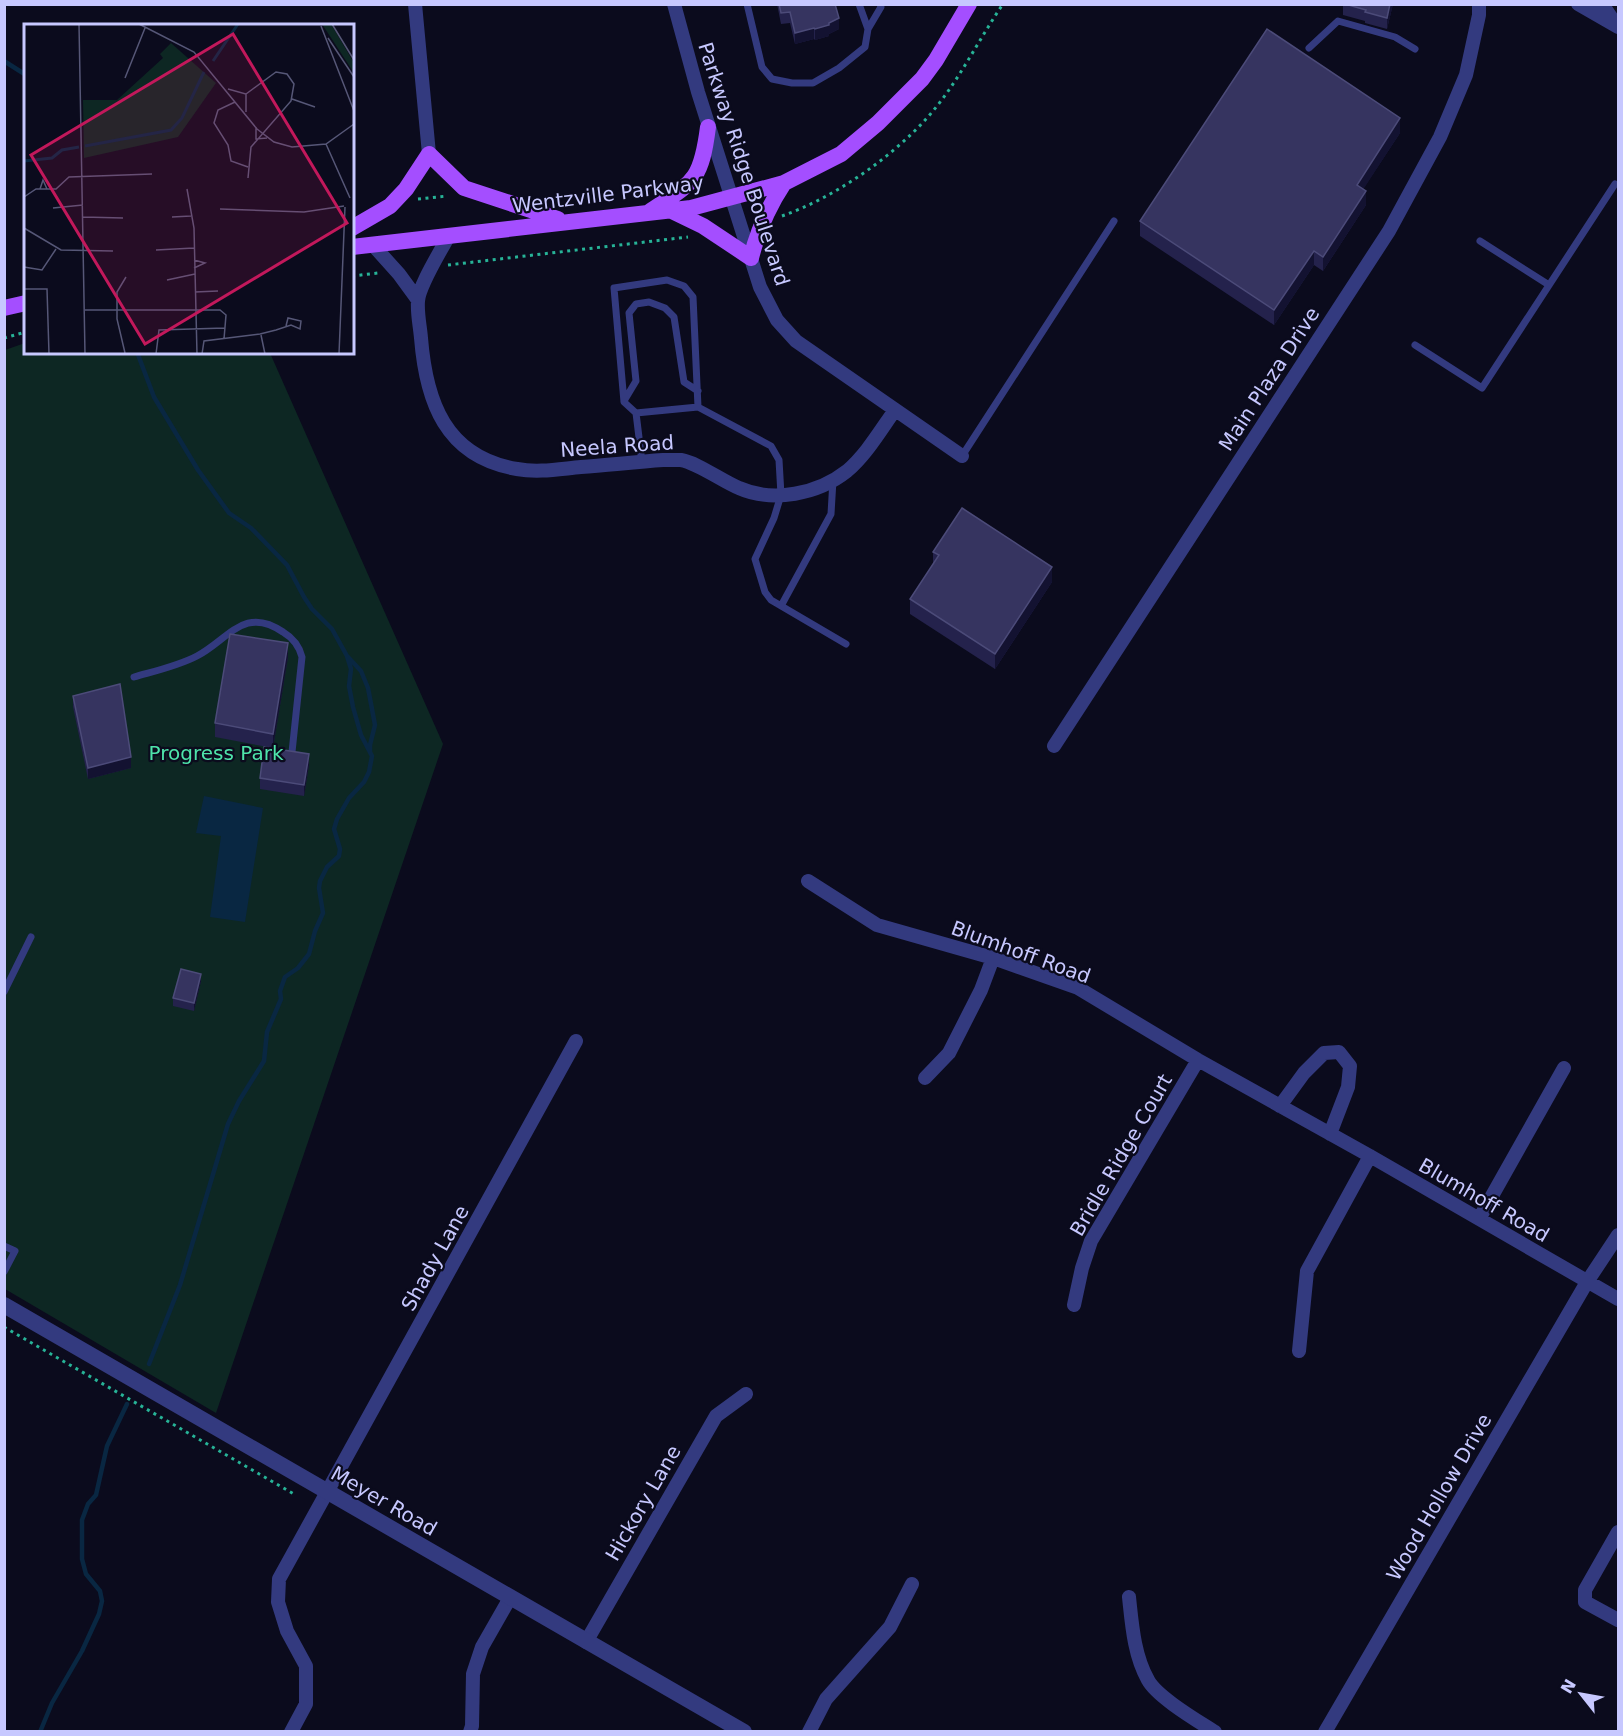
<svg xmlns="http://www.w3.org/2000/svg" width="1623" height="1736" viewBox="0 0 1623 1736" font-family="'DejaVu Sans',sans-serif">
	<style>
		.green { fill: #0d2723 }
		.water { fill: #092742 }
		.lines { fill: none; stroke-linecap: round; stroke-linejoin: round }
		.stream { stroke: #092742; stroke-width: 4.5 }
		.path { stroke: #27b397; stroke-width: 3; stroke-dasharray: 3 4.5; stroke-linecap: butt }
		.service { stroke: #333a7f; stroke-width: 7 }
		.minor { stroke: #333a7f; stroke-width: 14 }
		.tertiary { stroke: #333a7f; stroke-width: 16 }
		.primary { stroke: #a44eff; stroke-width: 16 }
		.wall { fill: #24224c }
		.shaded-wall { fill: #131231 }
		.building { fill: #363460; stroke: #4c4b79; stroke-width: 1.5 }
		.labels { text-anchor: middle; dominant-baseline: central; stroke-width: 4.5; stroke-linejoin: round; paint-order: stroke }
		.street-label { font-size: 20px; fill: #c7c8ff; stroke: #0b0b1d }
		.park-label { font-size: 20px; fill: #4ee4aa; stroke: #0b0b1d }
		.inset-river { fill: none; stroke: #092742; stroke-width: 3 }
		.inset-road { fill: none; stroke: #565777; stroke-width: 1.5 }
		.view { fill: #c2185b; fill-opacity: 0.15; stroke: #c2185b; stroke-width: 3 }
		.inset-edge { fill: none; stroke: #c7c8ff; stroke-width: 3 }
	</style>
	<rect width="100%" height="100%" fill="#0b0b1d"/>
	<path class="green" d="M25 343 26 352 270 353 443 744 216 1413 5 1289V350Z"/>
	<path class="water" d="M204 796 263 808 245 922 210 917 221 836 196 833Z"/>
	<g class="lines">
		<path class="stream" d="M4 61 26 75
			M137 352 154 397 198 470 229 513 251 528 287 565 304 597 312 609 332 629 347 656 351 669 349 686 353 707 361 735 372 756 369 772 364 782 349 798 337 819 334 829 340 849 339 856 327 867 320 881 319 888 323 913 315 931 309 954 298 968 285 977 280 991 281 999 267 1032 264 1061 239 1101 228 1124 180 1285 149 1364
			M348 657 361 671 368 688 375 725 370 745V751
			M40 1732 52 1703 82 1651 99 1614 102 1601 100 1591 86 1574 82 1559V1520L88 1504 96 1495 107 1446 127 1404"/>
		<path class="path" d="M418 199 447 196
			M782 216C833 198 890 159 926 119 957 85 977 42 1003 4
			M448 265 688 237
			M352 276 378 273
			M4 338 26 332
			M4 1327 294 1494"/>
		<path class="service" d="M747 4 762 67 772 79 792 83H813L839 68 865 47 868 29 859 4
			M868 29 881 7 880 4
			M1309 48 1338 21 1395 37 1415 49
			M1480 241 1549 285
			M1415 345 1482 388 1615 184
			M624 401 636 381 629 313 636 304 649 302 665 308 674 317 684 382 698 391
			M636 413 698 407 771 446 779 460 781 495 774 518 755 559 765 592 771 600 846 644
			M962 456 1114 221
			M642 462 636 413 624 402 614 288 667 280 684 286 693 297 698 407
			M781 606 831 514 833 480
			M134 677C155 671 178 666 197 656 228 640 244 605 283 632 293 638 299 645 302 657L292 752
			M4 992 31 937
			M4 1246 15 1251 4 1272"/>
		<path class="minor" d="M415 4 429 154
			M674 4 698 92 760 287 777 320 796 341 962 456
			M1578 4 1618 27
			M1602 4 1615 23
			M449 235C441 251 419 285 418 301 417 313 420 326 421 338 426 401 445 457 517 469 538 473 559 469 581 467 608 465 635 462 663 460 669 460 675 460 681 460 698 463 722 481 739 488 773 503 818 494 847 471 866 455 880 431 895 410
			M372 244 399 274 418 300
			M1054 746 1389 231 1440 137 1466 75 1479 15V4
			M808 881 877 925 993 958 1078 988 1198 1060 1370 1156 1618 1299
			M925 1078 949 1053 981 990 993 958
			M1280 1106 1304 1073 1324 1053 1339 1052 1350 1066 1348 1087 1330 1134
			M1479 1219 1564 1068
			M1074 1305 1082 1268 1091 1241 1198 1060
			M1299 1351 1307 1271 1370 1156
			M1618 1532 1585 1590V1602L1618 1620
			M1129 1597C1132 1625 1134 1655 1148 1680 1157 1697 1198 1721 1215 1732
			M586 1642 716 1416 746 1394
			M291 1732 306 1704V1666L287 1631 278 1602 279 1579 576 1041
			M470 1732 472 1726 473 1674 482 1647 510 1598
			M809 1732 826 1699 890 1627 912 1584
			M1325 1732 1587 1282 1618 1235"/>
		<path class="tertiary" d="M4 1305 744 1732"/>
		<path class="primary" d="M672 211 703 226 751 258C758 230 768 207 784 183
			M649 212C693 182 701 182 708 127
			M352 228 390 206 406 189 429 154 464 188 558 219
			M352 247 691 208 784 183 841 154 878 123 922 79 936 60 969 4
			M4 308 26 303"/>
	</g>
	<path class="wall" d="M777 4H835L839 29 829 34V36L815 40 814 39 795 44 790 23 781 24Z
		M1343 4H1393L1387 29 1365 23V21L1343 15Z
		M1400 133 1363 189 1366 205 1323 271 1314 265 1274 325 1140 236V221Z
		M933 552 1052 582 995 669 910 614V599L933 564Z
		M288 657 273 748 215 737V723Z
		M73 696 131 768 88 779 73 707Z
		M309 765 304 796 260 789V778Z
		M201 981 194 1011 173 1006V998Z"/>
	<path class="shaded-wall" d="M1390 4H1393L1387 29V18Z
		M839 18V29L829 34V23Z
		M829 25V36L815 40V29Z
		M814 28V39L795 44V33Z
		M1400 118V133L1357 199V185Z
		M1366 191V205L1323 271V257Z
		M1314 251V265L1274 325V310Z
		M1052 567V582L995 669V654Z
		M288 643V657L273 748V734Z
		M309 754V765L304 796V785Z
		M131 757V768L88 779V768Z
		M201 974V981L194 1011V1003Z"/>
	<path class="building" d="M779 4H835L839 18 829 23V25L815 29 814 28 795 33 790 12 781 13Z
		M1345 4H1390L1387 18 1365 12 1366 10Z
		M1267 29 1400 118 1357 185 1366 191 1323 257 1314 251 1274 310 1140 221Z
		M962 508 1052 567 995 654 910 599 939 555 933 552Z
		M230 634 288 643 273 734 215 723Z
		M120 684 131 757 88 768 73 696Z
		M264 747 309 754 304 785 260 778Z
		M181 969 201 974 194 1003 173 998Z"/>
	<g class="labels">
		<g class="street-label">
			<text transform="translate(744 164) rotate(72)">Parkway Ridge Boulevard</text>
			<text transform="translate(608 194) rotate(-7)">Wentzville Parkway</text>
			<text transform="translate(1269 379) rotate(-57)">Main Plaza Drive</text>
			<text transform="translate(617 446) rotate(-4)">Neela Road</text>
			<text transform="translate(1021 952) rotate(20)">Blumhoff Road</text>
			<text transform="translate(1121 1155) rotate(-60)">Bridle Ridge Court</text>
			<text transform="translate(1484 1200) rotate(30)">Blumhoff Road</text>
			<text transform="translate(435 1258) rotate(-61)">Shady Lane</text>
			<text transform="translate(1439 1497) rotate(-60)">Wood Hollow Drive</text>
			<text transform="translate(384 1501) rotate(30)">Meyer Road</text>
			<text transform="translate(643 1503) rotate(-60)">Hickory Lane</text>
		</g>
		<g class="park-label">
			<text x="216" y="753">Progress Park</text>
		</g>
	</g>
	<g transform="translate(24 24)">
		<rect width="330" height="330" fill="#0b0b1d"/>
		<path d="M298 0H307L330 39V49ZM147 19 192 59 154 113 60 134 59 76H93L139 34 136 30Z" fill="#0d2723"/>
		<path class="inset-river" d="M189 37 214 0M61 122 147 106 158 94 180 48M0 137 28 134 38 126 55 123"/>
		<path class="inset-road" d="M55 0 61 330M115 0 170 28 233 105 250 118 268 123 302 120 330 100M308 0 330 36M297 2 330 87M304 14 330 53M101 54 121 4M204 65 222 70V88M222 70 252 48 263 50 270 60 267 77 227 123 224 154M268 75 291 83M211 78 194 86 190 99 204 121 207 137 224 143M232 103V115L243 114M302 120 326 174M16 165 19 156 23 165M163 165 170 204 173 330M0 173 12 165H32L45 153 128 150M29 184 59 181M196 185 280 188 320 182M59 193 99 194M148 193 167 192M0 204 37 226 89 227M132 226 170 224M170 236 181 239 170 244M0 243 18 246 32 225M143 256 171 250M0 265H23L25 330M171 268 194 267M61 286H196L202 291 200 315M237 311 241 330M101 329 93 295V268L102 253M132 330 135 306 201 304M178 330 180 317 236 310 252 306 267 301 276 305 277 297 264 294 262 302M315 330 321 183"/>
		<path class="view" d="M209 10 323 199 121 320 7 131Z"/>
		<rect width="330" height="330" class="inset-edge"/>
	</g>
	<rect width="1623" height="1736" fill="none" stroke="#c7c8ff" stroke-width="12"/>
	<g transform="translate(1581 1694) rotate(301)" stroke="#0b0b1d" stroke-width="4.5" paint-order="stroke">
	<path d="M0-4.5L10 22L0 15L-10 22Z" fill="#c7c8ff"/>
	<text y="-9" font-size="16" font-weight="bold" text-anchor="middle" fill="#c7c8ff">N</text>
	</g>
</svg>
